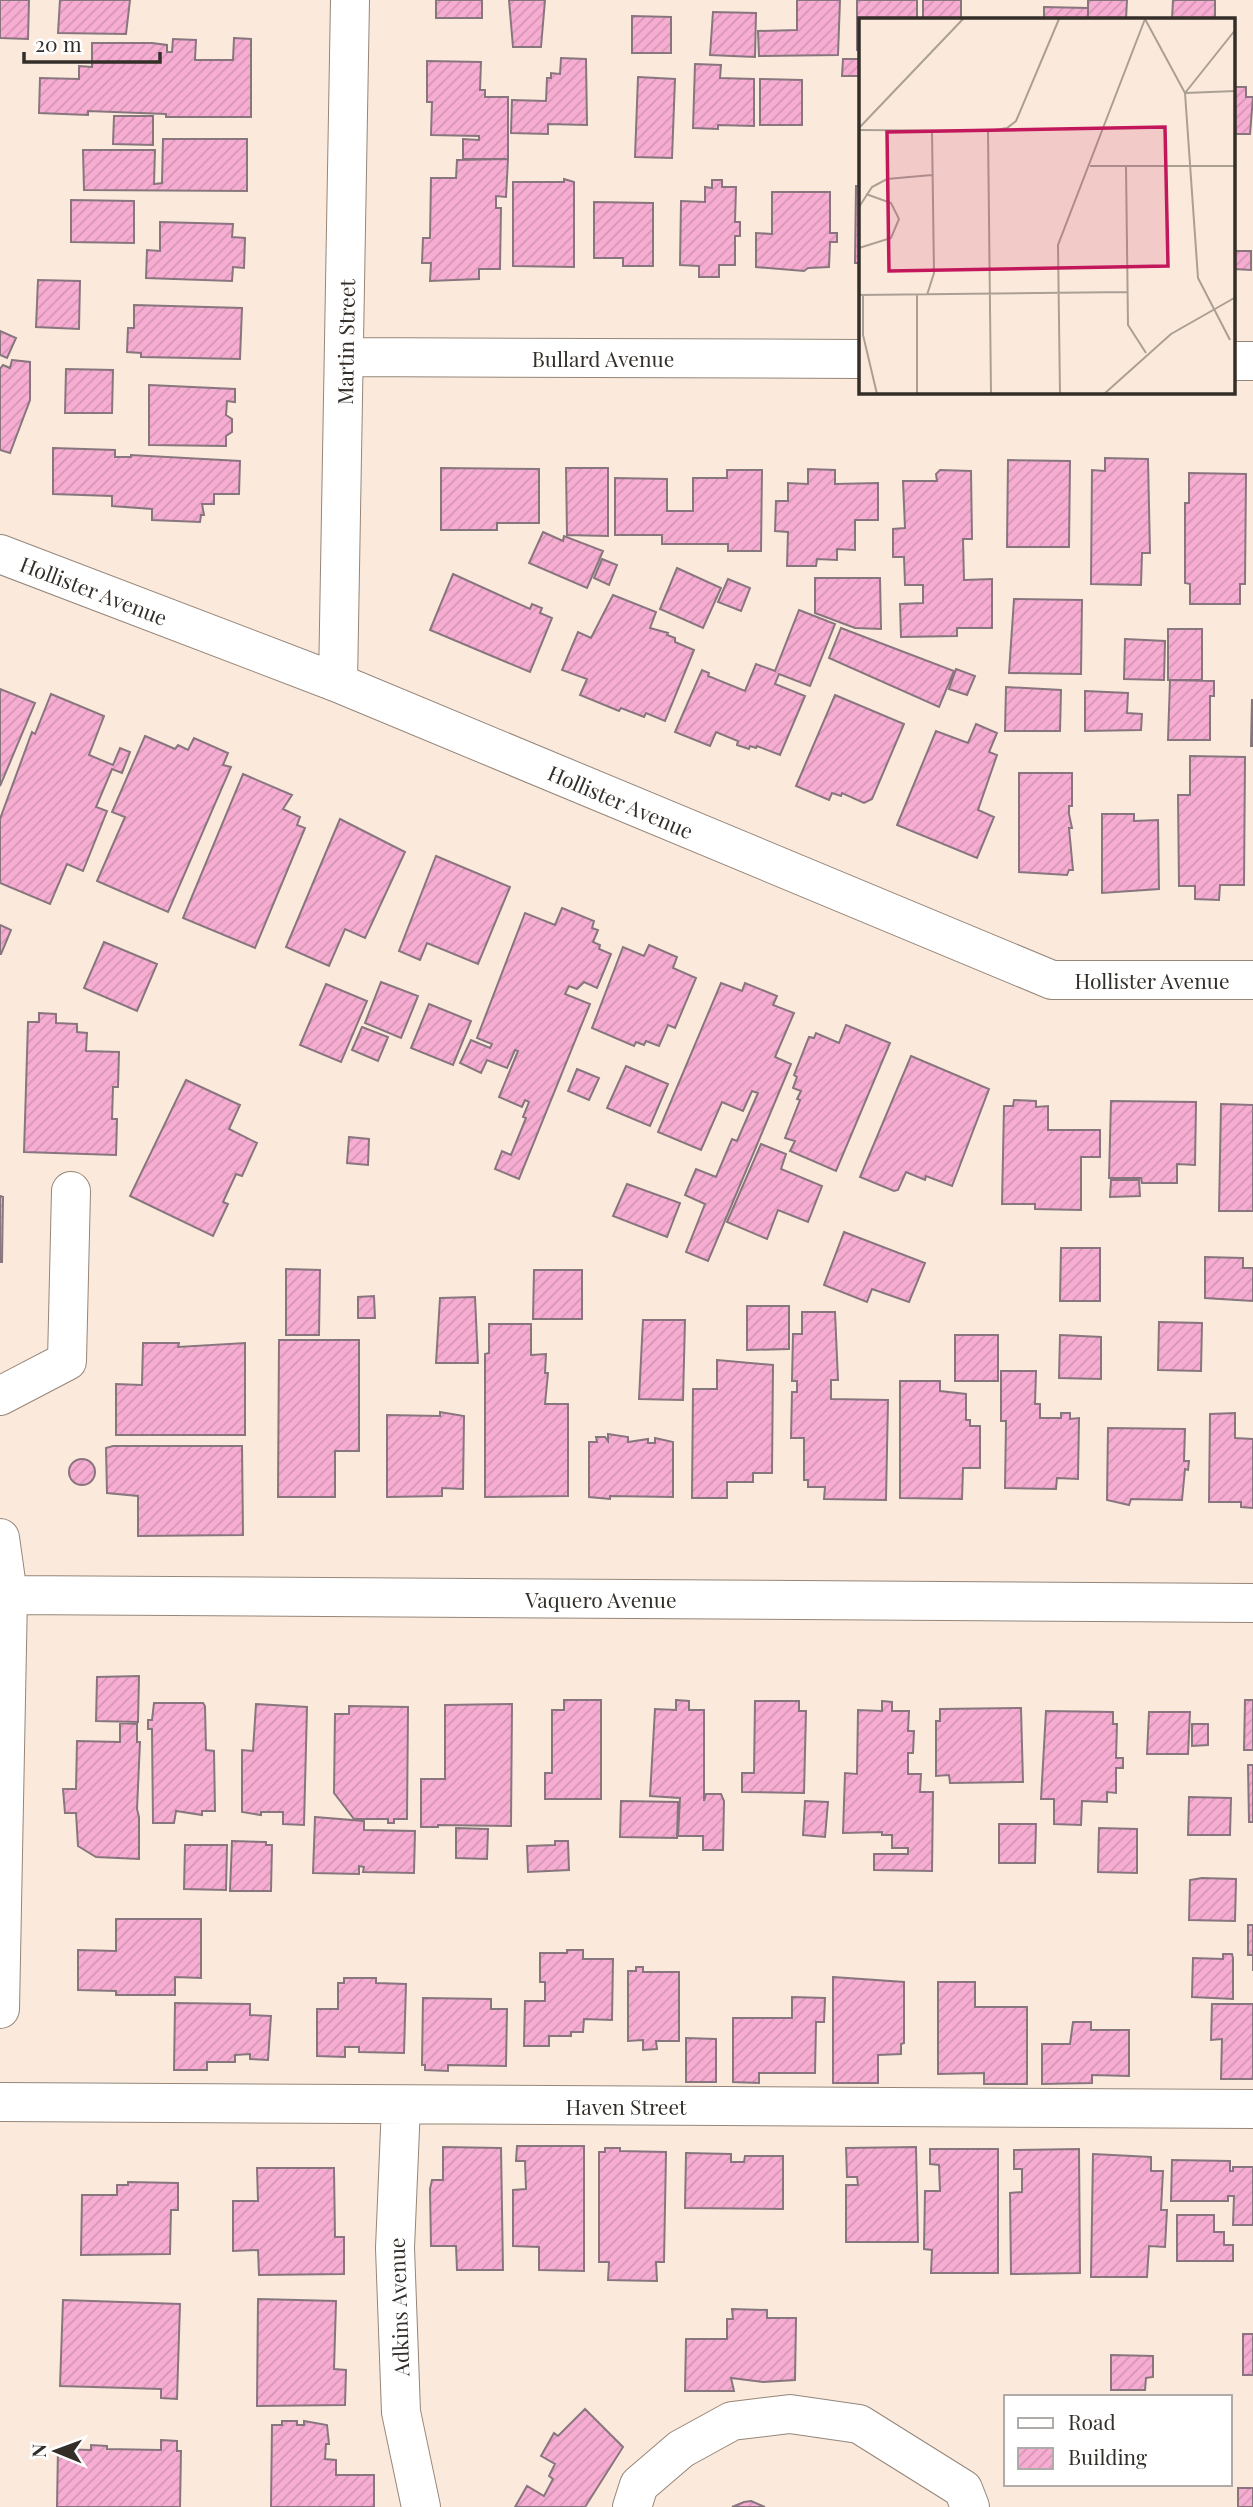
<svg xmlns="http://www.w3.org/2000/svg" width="1253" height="2507" viewBox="0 0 1253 2507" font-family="'Playfair Display',serif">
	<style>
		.building { fill: url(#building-hatch); stroke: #88767e; stroke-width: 2 }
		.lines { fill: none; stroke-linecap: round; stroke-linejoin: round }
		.minor-casing { stroke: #958679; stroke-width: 40 }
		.minor { stroke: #fff; stroke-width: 38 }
		.labels { text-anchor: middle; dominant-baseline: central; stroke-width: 7; stroke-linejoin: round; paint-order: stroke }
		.street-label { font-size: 21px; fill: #342e29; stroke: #fff }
		.inset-road { fill: none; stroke: #ab9f94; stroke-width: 2 }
		.view { fill: #c2185b; fill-opacity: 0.15; stroke: #c2185b; stroke-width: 3.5 }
		.inset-edge { fill: none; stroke: #342e29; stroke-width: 3.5 }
	</style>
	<defs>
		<pattern id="building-hatch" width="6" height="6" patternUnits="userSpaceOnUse" patternTransform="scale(1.75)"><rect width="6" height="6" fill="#f7add2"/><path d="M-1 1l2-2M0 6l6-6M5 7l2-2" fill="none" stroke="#d495b4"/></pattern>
	</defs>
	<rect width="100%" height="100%" fill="#fbeadc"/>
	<path class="building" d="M0 0H29L28 39 0 38Z
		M60 0H130L126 34 58 33Z
		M436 0H482V18H436Z
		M509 0H545L541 47H513Z
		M797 0H840L838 55 759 56 758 31 797 30Z
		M857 0H917V19H861V50H857Z
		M923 0H961V19H923Z
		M1088 0H1127L1126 19H1088Z
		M1173 0H1215V19H1172Z
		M1044 7 1088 8V19H1044Z
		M713 12 756 13 755 57 710 55Z
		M632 16 671 17V53H632Z
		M234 38 251 39V117H166V114L88 111V115L39 113 40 78 79 79V66L92 67V43H152L167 45V52H172L173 39 196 40 195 60H233Z
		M561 58 586 59 587 125 548 124V134L511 133 512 100 546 101 547 78H551V73L560 74Z
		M843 59H861V76H842Z
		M427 61 481 62 480 90H485V97H508V159H463V139L479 140V136L431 135 432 102H427Z
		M695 64 721 65 720 78 754 79V126L718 125V129L693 128Z
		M638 77 675 79 672 158 635 157Z
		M760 79 802 80V125H760Z
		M1234 87H1246V97H1253L1250 134H1234Z
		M114 116H153V145L113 144Z
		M163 139H247V191L84 190 83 150H155L154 184 162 183Z
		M508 159 506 197 496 196V208H501L500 269H479V279L430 281 431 263H422L423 238H430L431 178H456L457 160Z
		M564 179 574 182V267L513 266V182H564Z
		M712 180H722V187H736L735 222H740V236H735V265H719V277H699V266L680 265 681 201 705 202V187L712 188Z
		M856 186H861V263H855Z
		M772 192H830V233H837V242H830L829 267 808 268 804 271 756 267V233L772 234Z
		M71 200 134 201V243L71 242Z
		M594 202 653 203V266H623V258H594Z
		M160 222 233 224 232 237 245 238 244 268 233 267 232 281 146 278 147 250 160 251Z
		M1234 251H1251V270L1234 269Z
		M38 280 80 281 79 329 36 327Z
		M134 305 242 308 240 359 141 357V353L127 352 128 328H134Z
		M0 331 16 338 7 358 0 355Z
		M12 360 30 362V400L10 453 0 450V369L3 365 10 368Z
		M66 369 113 370 112 413H65Z
		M149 385 235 389V402L227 401 226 415 232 419V432L226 436V446L149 445Z
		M53 448 115 450V457H131V455L240 461 239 494H214V504H202L204 515H201L200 522 152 520V509L112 506V496L53 494Z
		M1105 458 1148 459 1150 553H1142L1141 585 1091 584 1092 470 1105 471Z
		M1008 460 1070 461 1069 547H1007Z
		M441 468 539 469V523H497V530H441Z
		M566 468H608V536L567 535Z
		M808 469 835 470V484L878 483V520H855V550L837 549V560L817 559 816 566H787L788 532 775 531 776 501H788V483L808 484Z
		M727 470H762L761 551H728V544H662V535H615V478L667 479V511H693V478H727Z
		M940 470 971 471 972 539H963L964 580 992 579V628H957V636L901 637 900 604 923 603V585H905L904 557H893V529L905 528 903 481H937L936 474Z
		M1189 473 1246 474 1245 584H1240V604H1190V584L1185 583V503H1189Z
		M543 532 563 541 564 536 603 551 587 588 529 563Z
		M602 559 617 565 609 585 594 578Z
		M677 568 721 588 703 628 660 609Z
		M453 574 530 609 532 604 542 608 540 613 552 618 530 672 430 630Z
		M815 578H880L881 629 855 628 815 613Z
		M728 579 750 588 741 611 718 602Z
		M613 595 656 612 650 628 668 633 667 635 675 638V642L694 650 665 721 646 713 644 717 621 708 619 711 580 695 587 679 562 670 578 632 591 638Z
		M1014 599 1082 600 1081 674 1009 673Z
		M799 610 835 624 810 686 779 674 775 684 805 696 780 755 757 746 756 748 750 746 749 749 737 745 738 741 716 732 710 746 675 732 702 670 709 673 708 676 745 691 756 664 775 671Z
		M841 628 954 671 939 707 829 658Z
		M1168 629H1202V680H1168Z
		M1125 639 1165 641 1164 680 1124 679Z
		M956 669 975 676 967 695 949 689Z
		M1170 680 1214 681V696H1210V740H1168Z
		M1006 687 1061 690 1060 731H1005Z
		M0 689 35 703 0 786Z
		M1085 691 1128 693 1127 713 1142 714 1141 730 1085 731Z
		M51 694 104 716 89 755 113 765 120 748 130 752 122 773 112 769 96 807 107 811 83 871 67 864 50 904 0 883V819L32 732 35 734Z
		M835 695 904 724 872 799 864 803 842 793 841 796 832 793 829 800 796 786Z
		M1252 700H1253V746H1251Z
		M976 724 997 733 989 752 997 755 978 810 994 817 977 858 897 825 936 731 968 743Z
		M145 736 175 749 178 745 188 750 194 738 228 753 223 765 231 767 168 912 97 881 125 817 112 812Z
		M1190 756 1245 757 1244 885H1220L1219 900 1195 899V886H1179L1178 795H1190Z
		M1019 773H1072V806H1069V814L1072 828H1069L1073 870H1069L1067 875 1019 872Z
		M243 774 292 795 283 809 300 817 297 825 305 828 255 948 183 918Z
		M1102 814H1134V821L1158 820 1159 889 1102 893Z
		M340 819 405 852 365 938 345 929 329 966 286 947Z
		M436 856 510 887 478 964 427 943 420 960 399 951Z
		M562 908 594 921 592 928 598 930 593 942 600 945 599 949 611 954 597 988 584 982 577 989 569 986 565 994 590 1004 519 1179 495 1169 502 1151 511 1155 526 1118 523 1117 529 1102 525 1100 522 1107 499 1097 518 1051 515 1050 507 1068 487 1060 481 1073 460 1063 471 1040 490 1048 492 1044 477 1038 525 913 555 925Z
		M0 925 11 930 1 954H0Z
		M104 942 157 964 137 1011 84 988Z
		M649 945 677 957 673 968 696 978 675 1028 668 1025 659 1046 646 1041 644 1045 636 1042 634 1046 592 1028 623 947 644 956Z
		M381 982 418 996 401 1038 365 1023Z
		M721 983 742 991 745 983 777 996 773 1005 794 1013 775 1057 791 1064 708 1261 686 1252 705 1204 685 1195 696 1169 716 1177 732 1139 737 1141 758 1093 752 1091 743 1111 722 1102 701 1150 658 1132Z
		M326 984 367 1001 341 1062 300 1045Z
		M429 1004 471 1021 453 1065 411 1048Z
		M39 1013 56 1014V1023L77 1024V1032L87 1033 86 1051 119 1052 118 1087H113L112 1119H117L116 1155 24 1152 28 1022H39Z
		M846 1025 890 1043 836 1171 790 1151 795 1141 785 1138 800 1100 797 1099 801 1091 793 1088 797 1077 794 1075 809 1037 814 1038 816 1033 839 1043Z
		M362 1027 388 1037 378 1061 352 1050Z
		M911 1056 989 1089 952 1186 926 1176 925 1180 906 1172 898 1190 894 1191 860 1177Z
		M626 1066 668 1084 650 1126 607 1108Z
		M577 1069 599 1078 589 1100 568 1091Z
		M186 1080 240 1105 229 1129 257 1143 242 1176 236 1174 223 1202 228 1204 213 1236 130 1196Z
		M1014 1100 1036 1101V1107L1048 1106V1130H1100V1157H1081V1210L1035 1209V1204H1002L1004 1106H1013Z
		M1111 1101 1196 1102 1195 1165 1177 1164V1183H1142L1141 1178H1109Z
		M1221 1104 1253 1105V1211H1219Z
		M349 1137 369 1139 368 1165 347 1163Z
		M761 1144 786 1154 781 1169 822 1186 808 1222 778 1210 767 1239 727 1222Z
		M1111 1180H1139L1140 1196 1110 1197Z
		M627 1184 680 1203 667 1237 613 1216Z
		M0 1196 3 1197 2 1262H0Z
		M844 1232 925 1263 909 1302 872 1289 867 1302 824 1285Z
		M1061 1248H1100V1301H1060Z
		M1205 1257 1243 1258V1268H1253V1301L1205 1298Z
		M286 1269 320 1270 319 1335H286Z
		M534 1270H582V1319H533Z
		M374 1296 375 1318H358V1297Z
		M475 1297 478 1363H436L440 1298Z
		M747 1306H789V1349L747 1350Z
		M802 1312H835L838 1380H831V1399L888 1400 886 1500 824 1499 825 1487H808V1480H804V1438H791L792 1392H797V1381H792L793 1334H802Z
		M643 1320H685L683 1400 639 1399Z
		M1159 1322 1202 1323 1201 1371 1158 1370Z
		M489 1324H531V1355L546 1354 545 1373H548L545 1404H568V1496L485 1497V1354L489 1353Z
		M955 1335H998V1381H955Z
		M1060 1335 1101 1337V1379L1059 1378Z
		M279 1340H359V1451H335V1497H278Z
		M143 1343H179L178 1347 245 1343V1435H116V1384L142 1385Z
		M717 1360 773 1365 772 1473H753V1482H727V1498H692L693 1389H717Z
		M1001 1371H1036L1035 1404H1040V1418H1061V1413H1070V1419L1079 1418 1078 1479 1057 1478 1056 1489 1005 1488 1006 1421H1001Z
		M900 1381H940V1391L966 1394V1420H970V1426H980V1468H963L962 1499 900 1498Z
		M440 1412 464 1416 463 1489 442 1488V1496L387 1497V1415L440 1416Z
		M1235 1413V1438L1253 1439V1508L1241 1507V1502H1209L1210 1414Z
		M1108 1428 1185 1429 1184 1461H1189L1188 1470 1185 1469 1182 1500 1131 1499 1129 1505 1107 1500Z
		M608 1434 628 1437V1442L648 1439V1443H655V1438L673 1442V1497L610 1496V1499L589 1497V1442H597L596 1437H605L608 1441Z
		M113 1446H242L243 1535 138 1536V1496L107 1493 106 1448Z
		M69 1472a13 13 0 1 1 26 0a13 13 0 1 1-26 0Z
		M139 1676 138 1722 96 1721 97 1677Z
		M564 1700H601V1799H545V1773H552V1710H564Z
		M676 1700 689 1701V1710H704V1801L706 1794H721L724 1801 723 1850H703V1836H678L680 1798 650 1796 655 1709 676 1710Z
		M1245 1700H1253V1750H1244Z
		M755 1701H799V1711H806L804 1793 742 1792V1773H754Z
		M882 1701 892 1702V1711H909L908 1731H914L913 1753H908V1774H921L920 1792H933L932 1871 874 1870V1854H908V1848H892V1835H882V1832L843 1833 845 1773 857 1774 858 1710 882 1711Z
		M154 1703H203L205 1706 206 1750 214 1751 215 1811H202V1815L176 1811 174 1823H153L152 1729H148V1720H152Z
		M256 1704 307 1707 304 1825 283 1824V1812H261V1815L242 1812V1750L253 1751Z
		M512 1704 511 1826 438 1825V1827H421V1779H445V1705Z
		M349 1706 408 1707 407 1819H394V1823H388V1819H354L334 1793 335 1714H349Z
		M1021 1708 1023 1782 950 1783 949 1775 936 1776V1721H940V1709Z
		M1046 1711 1113 1712V1724H1117L1116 1758H1123V1768H1116V1793L1107 1792V1802L1082 1801 1081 1825 1054 1824V1799H1041Z
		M1149 1712H1190L1188 1754H1147Z
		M120 1723 137 1724V1742H140L137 1809 139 1817V1859L96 1857 78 1846 76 1813H65L63 1789H76L77 1741 120 1742Z
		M1192 1724H1208V1745L1192 1746Z
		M1248 1765H1253V1822H1249Z
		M1189 1797 1231 1798 1230 1835H1188Z
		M621 1801 678 1802 677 1838 620 1837Z
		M805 1801 828 1802 825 1837 803 1835Z
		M315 1817 364 1821V1830L415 1831 414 1873 363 1872 364 1867 359 1866V1874L313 1873Z
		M999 1824H1036L1035 1863H999Z
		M456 1828 488 1829 487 1859 456 1858Z
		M1099 1828 1137 1829V1873L1098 1872Z
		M232 1841 266 1842V1845H272L271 1891H230Z
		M555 1841H568L569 1870 528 1872 527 1846 555 1845Z
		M185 1845H227L226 1890 184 1889Z
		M1202 1878 1236 1879 1235 1921 1189 1920 1190 1880Z
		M116 1919H201V1978L175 1977V1995H116V1991L78 1990V1950L116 1951Z
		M1248 1925H1253V1971V1955H1248Z
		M567 1950H583V1959H613L612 2020 584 2019 583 2032H571V2036H549V2046H524L525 2001H545V1982H540V1953H567Z
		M1223 1954H1232L1233 1958V1999L1192 1997 1193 1958 1223 1959Z
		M636 1967H643V1972H679V2041H656L657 2049 643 2050V2040L628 2041V1971H636Z
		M833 1977 904 1982V2043L901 2044V2054L878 2055V2083H833Z
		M344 1978H376V1983L406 1984 404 2053 359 2052V2047H345V2057L317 2056V2009H338V1983H344Z
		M938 1982H975V2007H1027V2084H984V2073L938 2074Z
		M792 1997 825 1998 824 2022H816L815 2073H759V2083L733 2082V2018H792Z
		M423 1998 491 1999V2009H507L506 2066 448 2065V2071L425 2070V2065H422Z
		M175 2003 250 2004V2015L271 2016 268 2060 250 2059V2054L235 2055V2062H207V2070H174Z
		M1212 2004H1253V2079H1221L1222 2039 1211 2040Z
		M1073 2022H1091V2030H1129V2076L1092 2075V2083L1042 2084V2044H1070Z
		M686 2038 716 2039V2082H686Z
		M517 2146H584V2271L539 2270V2247L513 2246V2190L526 2189 525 2161H516Z
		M443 2147 501 2148 503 2270H457L456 2246H431L430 2189 432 2180H443Z
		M916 2147 918 2242H846V2185H858L857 2177H847L846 2148Z
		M605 2148H620V2151L666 2152 664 2262H656L657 2281 608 2280 609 2262H599V2152H605Z
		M930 2149H998V2273H931L932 2250 924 2249 925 2191H940L939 2165 930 2164Z
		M1079 2149 1080 2273 1011 2274 1010 2193 1022 2192V2169H1014V2150Z
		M686 2153 731 2154V2162H744L745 2156H783V2209L685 2208Z
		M1093 2154 1151 2157V2171H1163L1161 2210H1167L1165 2247 1149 2246 1147 2277H1091Z
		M1172 2160 1230 2161V2171H1233V2167H1253V2225H1233L1234 2196H1228V2201H1171Z
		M257 2168H334L335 2237H344V2274L259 2275 258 2250 233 2251V2201H258Z
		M128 2182 178 2183V2210H171L170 2254 81 2255 82 2195H117V2185H128Z
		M1177 2215H1214V2232H1224V2245H1233V2261H1177Z
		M258 2299 336 2301 334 2369 346 2370 345 2405 257 2406Z
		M63 2300 180 2304 177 2399 161 2398V2389L60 2386Z
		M732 2309 767 2310V2318H796L795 2380 763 2382 731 2378 734 2391H685L686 2339H727V2319H733Z
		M1243 2334H1253V2375H1243Z
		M1111 2355 1153 2356V2377L1146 2378 1145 2390H1111Z
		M585 2409 623 2447 585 2507H515L527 2486 544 2496 553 2479 549 2476 555 2464 541 2456 554 2433 558 2436Z
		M282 2421H297V2425H304V2421L327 2425 329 2444H326L325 2459 336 2460V2475H374V2507H271L272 2425H282Z
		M161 2440 177 2441V2451H181L180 2507H57L58 2449 91 2450V2445L107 2446V2449L161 2450Z
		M1238 2488H1253V2507H1238Z
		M751 2501 765 2507H732L744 2502Z"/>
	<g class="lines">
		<g class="minor-casing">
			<path id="minor" d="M346 357 861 359
				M1234 361H1253
				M0 554 338 683 1052 980H1253
				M338 683 350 0
				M0 1396 67 1361 71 1191
				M0 1538 8 1595 1253 1603
				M0 2009 8 1595
				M0 2102 1253 2109
				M401 2105 395 2248 401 2412 421 2507
				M632 2507 639 2485 681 2449 732 2421 790 2414 859 2424 963 2489 970 2507"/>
		</g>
		<use href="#minor" class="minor"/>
	</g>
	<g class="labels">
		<g class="street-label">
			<text transform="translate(345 342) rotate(-89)">Martin Street</text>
			<text x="603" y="358">Bullard Avenue</text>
			<text transform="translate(94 590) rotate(21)">Hollister Avenue</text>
			<text transform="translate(621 801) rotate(23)">Hollister Avenue</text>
			<text x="1152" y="980">Hollister Avenue</text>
			<text x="601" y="1599">Vaquero Avenue</text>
			<text x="626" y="2106">Haven Street</text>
			<text transform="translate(398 2307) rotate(-92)">Adkins Avenue</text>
		</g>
	</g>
	<g transform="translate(859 18)">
		<rect width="376" height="376" fill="#fbeadc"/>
		<path class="inset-road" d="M286 1 326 75 339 260 371 322M326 75 377 11M326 75 377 73M0 110 104 1M0 112 129 113M231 148H377M267 148 269 307 287 335M0 189 13 169 28 161 73 157M0 230 32 220 40 201 32 185 7 176M0 277 269 274M4 277V317L18 376M68 277 75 255 73 113M58 376V277M132 376 129 113 148 110 157 103 200 1M201 376 199 227 286 1M245 376 312 316 377 279"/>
		<path class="view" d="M306 109 309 248 30 253 28 114Z"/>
		<rect width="376" height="376" class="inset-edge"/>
	</g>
	<rect x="1004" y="2395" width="228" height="91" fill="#ffffff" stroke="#aeaba9" stroke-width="2"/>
	<rect x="1018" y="2418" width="35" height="10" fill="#ffffff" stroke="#aeaba9" stroke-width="2"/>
	<text x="1068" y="2430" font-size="21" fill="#342e29">Road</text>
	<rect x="1018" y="2448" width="35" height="21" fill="url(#building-hatch)" stroke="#aeaba9" stroke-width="2"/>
	<text x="1068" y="2465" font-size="21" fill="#342e29">Building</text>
	<g transform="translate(56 2451) rotate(271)" stroke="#ffffff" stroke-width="5" paint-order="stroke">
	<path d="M0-5L12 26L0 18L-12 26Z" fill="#342e29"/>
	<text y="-10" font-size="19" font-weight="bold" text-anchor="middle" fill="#342e29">N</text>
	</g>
	<path d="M24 52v10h136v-10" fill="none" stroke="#342e29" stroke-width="3.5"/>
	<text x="35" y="52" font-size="21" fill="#342e29" stroke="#ffffff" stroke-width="5" paint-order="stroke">20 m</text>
</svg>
